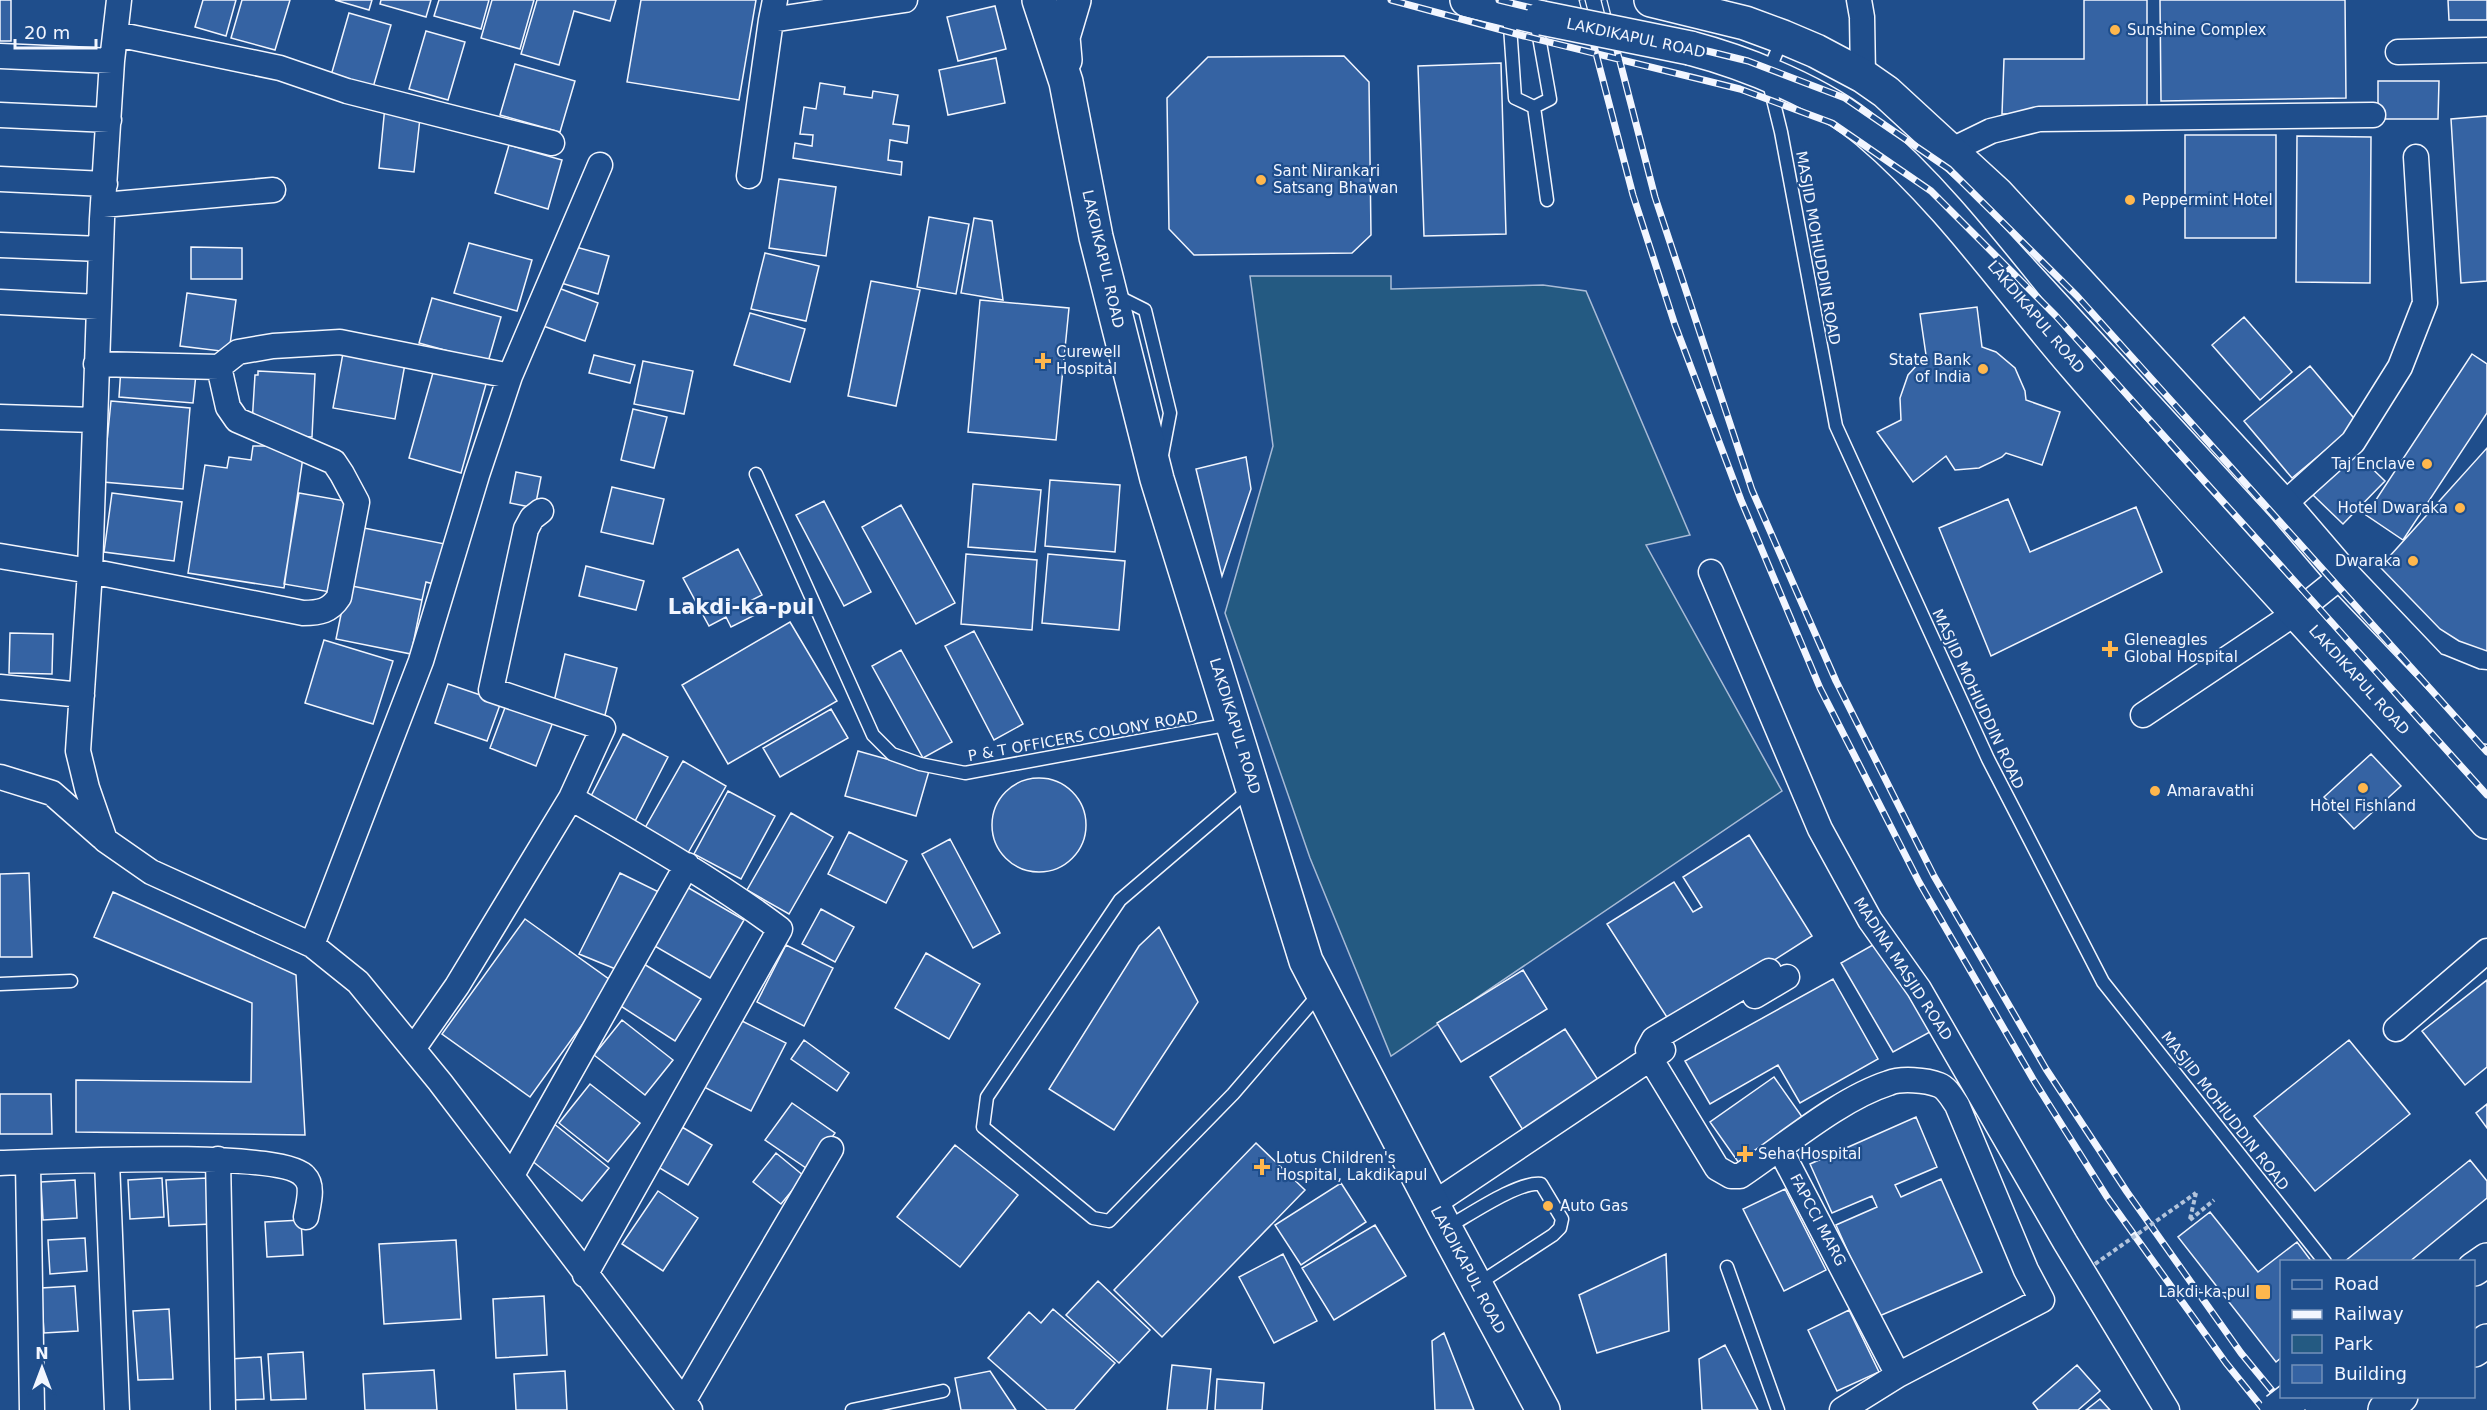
<svg xmlns="http://www.w3.org/2000/svg" width="2487" height="1410" viewBox="0 0 2487 1410" font-family="'DejaVu Sans',sans-serif">
	<style>
		.green { fill: #245a82; stroke: #a8bbd7; stroke-width: 1.5 }
		.building { fill: #3563a3; stroke: #f2f6ff; stroke-width: 1.5 }
		.lines { fill: none; stroke-linecap: round; stroke-linejoin: round }
		.lane-casing { stroke: #f2f6ff; stroke-width: 15 }
		.street-casing { stroke: #f2f6ff; stroke-width: 27 }
		.highway-casing { stroke: #f2f6ff; stroke-width: 36 }
		.path { stroke: #b3c4dc; stroke-width: 4; stroke-dasharray: 4.5 3; stroke-linecap: butt }
		.lane { stroke: #1f4e8c; stroke-width: 12 }
		.street { stroke: #1f4e8c; stroke-width: 24 }
		.highway { stroke: #1f4e8c; stroke-width: 33 }
		.rail-casing { stroke: #f2f6ff; stroke-width: 7 }
		.rail { stroke: #1f4e8c; stroke-width: 4.5; stroke-dasharray: 14; stroke-linecap: butt }
		.highway-bridge-casing { stroke: #f2f6ff; stroke-width: 36; stroke-linecap: butt }
		.path-bridge { stroke: #b3c4dc; stroke-width: 4; stroke-dasharray: 4.5 3; stroke-linecap: butt }
		.highway-bridge { stroke: #1f4e8c; stroke-width: 33 }
		.poi-dot { fill: #ffb74d; stroke: #1f4e8c; stroke-width: 2 }
		.labels { text-anchor: middle; dominant-baseline: central; stroke-width: 4.5; stroke-linejoin: round; paint-order: stroke }
		.poi-label { font-size: 15px; fill: #f2f6ff; stroke: #1f4e8c; text-anchor: start }
		.street-label { font-size: 15px; fill: #f2f6ff; stroke: #1f4e8c }
		.district-label { font-size: 21px; font-weight: bold; fill: #f2f6ff; stroke: #1f4e8c }
	</style>
	<rect width="100%" height="100%" fill="#1f4e8c"/>
	<path class="green" d="M1250 276H1391V289L1543 285 1586 291 1690 535 1646 545 1782 791 1391 1056 1310 858 1225 613 1273 446Z"/>
	<path class="building" d="M0 0H11V41H0Z
		M203 0H236L226 36 195 27Z
		M242 0H290L275 50 231 38Z
		M335 0H372L369 10Z
		M381 0H431L426 17 380 4Z
		M439 0H489L481 29 434 16Z
		M492 0H534L520 49 481 38Z
		M537 0H616L610 21 574 11 559 65 521 54Z
		M641 0H756L739 100 627 82Z
		M2084 0H2147V108L2002 114 2004 59H2084Z
		M2160 0H2345L2346 98 2161 101Z
		M2448 0H2487V20H2449Z
		M995 6 1006 49 958 61 947 17Z
		M349 13 391 25 372 91 330 79Z
		M426 31 465 42 448 100 409 89Z
		M1344 56 1369 82 1371 235 1352 253 1194 255 1169 229 1167 98 1208 57Z
		M996 58 1005 103 948 115 939 70Z
		M1501 63 1506 234 1424 236 1418 66Z
		M515 64 575 81 560 132 500 115Z
		M2378 81H2439L2438 119H2378Z
		M820 83 845 87 844 94 872 98 873 91 898 95 893 124 909 126 907 143 890 140 888 160 902 162 901 175 793 158 795 143 812 146 813 135 800 134 804 107 816 109Z
		M385 106 421 109 414 172 379 168Z
		M2487 116V281L2461 283 2451 119Z
		M2185 135H2276V238H2185Z
		M2297 136 2371 137 2370 283 2296 282Z
		M509 145 562 160 548 209 495 193Z
		M779 179 836 187 826 256 769 248Z
		M929 217 969 224 956 294 917 287Z
		M974 218 992 221 1003 300 961 293Z
		M469 243 532 260 517 311 454 293Z
		M561 243 609 256 598 294 551 280Z
		M191 247 242 248V279H191Z
		M765 253 819 266 806 321 751 309Z
		M871 281 920 290 896 406 848 396Z
		M548 284 598 303 585 341 535 323Z
		M187 293 236 300 229 352 180 346Z
		M432 298 501 317 488 362 419 343Z
		M980 300 1069 308 1056 440 968 432Z
		M1977 307 1982 347 1996 352 2015 368 2025 391 2026 400 2060 412 2042 465 2006 453 2002 457 1979 468 1955 470 1946 456 1913 482 1877 432 1901 420 1900 398 1908 375 1926 355 1920 314Z
		M750 313 805 329 790 382 734 365Z
		M2244 317 2292 372 2260 400 2212 345Z
		M343 353 405 364 395 419 333 408Z
		M2472 354 2487 364V413L2403 540 2366 515Z
		M594 355 635 365 630 383 589 373Z
		M643 361 693 371 684 414 634 404Z
		M436 362 488 377 461 473 409 458Z
		M2310 366 2358 423 2292 478 2244 421Z
		M121 368 196 374 193 403 119 397Z
		M258 371 315 374 312 437 277 435 252 424 255 375H258Z
		M111 401 190 408 183 489 103 482Z
		M633 409 667 417 654 468 621 460Z
		M253 446H288L303 457 284 588 188 573 205 465 227 468 229 457 251 460Z
		M2487 448V651L2459 641 2440 629 2380 567Z
		M2355 452 2385 481 2343 524 2313 495Z
		M1246 457 1251 489 1222 576 1196 469Z
		M516 472 541 477 535 508 510 503Z
		M1050 480 1120 485 1115 552 1045 546Z
		M973 484 1041 490 1035 552 968 547Z
		M612 487 664 499 653 544 601 532Z
		M112 493 182 502 174 561 104 552Z
		M299 493 351 502 330 592 284 584Z
		M2008 499 2030 552 2136 507 2162 572 1991 656 1939 528Z
		M824 501 871 592 844 606 796 515Z
		M901 505 955 603 916 624 862 527Z
		M359 527 445 544 437 585 426 582 422 600 347 585Z
		M738 549 762 595 748 602 755 615 731 627 726 617 709 626 683 578Z
		M966 554 1037 560 1032 630 961 624Z
		M1048 554 1125 561 1119 630 1042 623Z
		M586 566 644 581 636 610 579 596Z
		M347 585 422 600 411 654 336 639Z
		M790 622 837 701 728 764 682 685Z
		M974 631 1023 724 994 740 945 646Z
		M10 633 53 634 52 674 9 673Z
		M324 640 393 661 373 724 305 703Z
		M901 650 952 742 923 758 872 666Z
		M565 654 617 668 604 719 553 706Z
		M448 684 501 702 487 741 435 723Z
		M506 705 553 722 536 766 490 748Z
		M831 709 848 738 780 777 763 748Z
		M623 734 668 757 633 825 588 802Z
		M858 751 929 771 916 816 845 796Z
		M2371 754 2401 786 2354 829 2324 797Z
		M683 761 726 786 684 860 641 835Z
		M992 825a47 47 0 1 1 94 0a47 47 0 1 1-94 0Z
		M728 791 775 816 741 879 694 854Z
		M791 813 833 837 789 914 747 890Z
		M849 832 907 861 886 903 828 874Z
		M1749 835 1812 936 1672 1025 1607 924 1674 882 1693 912 1702 907 1683 877Z
		M950 839 1000 933 973 948 922 854Z
		M29 873 32 957H0V874Z
		M620 873 667 896 618 970 579 954Z
		M680 883 744 920 710 978 646 941Z
		M113 892 296 975 305 1135 76 1132V1080L251 1082 252 1003 94 937Z
		M821 909 854 927 835 962 802 944Z
		M525 919 613 982 530 1097 442 1034Z
		M1159 927 1198 1002 1114 1130 1049 1089 1139 946Z
		M1878 942 1930 1032 1893 1052 1841 963Z
		M786 945 833 968 804 1026 757 1002Z
		M926 953 980 984 949 1039 895 1008Z
		M639 961 701 999 675 1041 616 1003Z
		M1523 970 1547 1009 1461 1062 1437 1023Z
		M1833 979 1878 1059 1800 1103 1778 1065 1710 1104 1685 1061Z
		M2487 980V1067L2465 1085 2422 1031Z
		M736 1018 786 1043 751 1111 702 1086Z
		M622 1020 673 1060 645 1095 594 1055Z
		M1565 1029 1602 1086 1526 1135 1490 1077Z
		M804 1040 849 1073 837 1091 791 1059Z
		M2349 1040 2410 1114 2315 1191 2254 1116Z
		M1774 1077 1805 1121 1741 1166 1710 1122Z
		M590 1084 640 1123 608 1162 559 1123Z
		M0 1094H51L52 1134H0Z
		M792 1103 835 1133 809 1170 765 1140Z
		M2487 1104V1128L2476 1113Z
		M1916 1117 1937 1167 1895 1185 1901 1197 1941 1179 1982 1272 1877 1317 1836 1225 1877 1207 1872 1196 1832 1213 1810 1164Z
		M553 1123 609 1168 582 1201 526 1156Z
		M682 1127 712 1145 688 1185 658 1167Z
		M1256 1143 1305 1190 1162 1337 1114 1290Z
		M955 1145 1018 1195 960 1267 897 1217Z
		M776 1153 804 1176 781 1204 753 1182Z
		M2470 1160 2487 1181V1198L2409 1262H2344Z
		M162 1178 164 1217 130 1219 128 1180Z
		M208 1178 211 1224 169 1226 166 1180Z
		M75 1180 77 1218 43 1220 41 1182Z
		M1341 1183 1366 1222 1301 1265 1275 1225Z
		M1785 1189 1826 1270 1784 1291 1743 1209Z
		M658 1191 698 1218 663 1271 622 1244Z
		M2210 1212 2258 1272 2297 1242 2312 1262H2282V1357L2276 1362 2178 1237Z
		M301 1220 303 1255 267 1257 265 1222Z
		M1375 1225 1406 1276 1334 1320 1302 1268Z
		M85 1238 87 1271 50 1274 48 1240Z
		M456 1240 461 1319 384 1324 379 1244Z
		M1283 1254 1317 1321 1274 1343 1239 1277Z
		M1666 1254 1669 1331 1597 1353 1579 1295Z
		M1098 1281 1150 1330 1119 1363 1066 1315Z
		M75 1286 78 1331 44 1333 41 1288Z
		M544 1296 547 1355 496 1358 493 1299Z
		M169 1309 173 1379 138 1380 133 1311Z
		M1053 1309 1115 1363 1074 1410H1047L988 1358 1029 1312 1041 1323Z
		M1849 1310 1879 1372 1837 1391 1808 1330Z
		M1444 1333 1474 1410H1435L1432 1341Z
		M1725 1345 1758 1410H1702L1699 1359Z
		M303 1352 306 1399 271 1400 268 1354Z
		M261 1357 264 1399 232 1400 230 1359Z
		M1172 1365 1211 1369 1207 1410H1167Z
		M2077 1365 2100 1391 2078 1410H2038L2033 1403Z
		M434 1370 437 1410H365L363 1374Z
		M565 1371 567 1410H516L514 1374Z
		M990 1371 1016 1410H961L955 1378Z
		M1217 1379 1264 1383 1262 1410H1215Z
		M2100 1399 2110 1410H2086Z"/>
	<g class="lines">
		<g class="lane-casing">
			<path id="lane" d="M1509 12 1515 98 1534 107
				M1783 37 1767 75 1781 132 1836 426 1988 759 2103 982 2325 1262
				M1534 107 1550 99 1536 20
				M1534 107 1547 200
				M1117 296 1145 310 1170 413 1162 455
				M756 474 873 735 892 754 920 764 965 773 1231 724
				M1250 789 1120 900 987 1097 983 1127 1093 1218 1109 1221 1233 1094 1320 993
				M0 984 71 981
				M1446 1228C1468 1216 1518 1181 1541 1184L1562 1219 1560 1228 1553 1235 1478 1284
				M1727 1267 1778 1410
				M852 1410 943 1391"/>
		</g>
		<g class="street-casing">
			<path id="street" d="M119 0 112 61 102 219 90 571 78 751 87 788 105 840 151 872 312 945 358 982 440 1082 690 1410
				M775 0 771 20 905 0
				M1859 0 1862 17 1863 76
				M116 34 280 68 347 91 552 143
				M2398 52 2487 50
				M0 56 112 61
				M0 115 109 120
				M1950 151 1991 131 2039 119 2373 115
				M749 176 771 20
				M0 179 105 184
				M103 205 273 190
				M0 245 101 249
				M0 302 98 307
				M219 367 238 352 273 346 340 342 510 376
				M0 417 94 420
				M2283 505 2353 442 2400 367 2425 303 2416 157
				M0 556 90 571 303 613C320 613 330 611 339 597L357 502 342 474 334 462 237 420 228 407 219 367 96 364
				M1711 572 1820 829 1870 920 1919 989 2065 1242 2167 1410
				M0 687 82 695
				M2143 715 2297 612 2343 575
				M0 777 52 793 102 837
				M571 798C642 839 713 879 780 929L585 1275
				M312 945 421 661 477 475 510 376 600 165
				M1769 971 1654 1039 1648 1050 1650 1058 1717 1168 1731 1176H1740C1785 1146 1839 1099 1889 1083 1901 1078 1926 1080 1939 1085 1947 1088 1952 1098 1957 1105L2026 1270 2042 1300 1898 1375 1842 1410
				M1755 996 1787 977
				M2396 1029 2487 951
				M413 1049 457 986 571 798 603 728 491 690 526 529 532 518 541 511
				M1780 1149 1898 1375
				M218 1159 223 1410
				M107 1161 117 1410
				M0 1163C45 1162 283 1149 305 1177 314 1186 308 1205 306 1217
				M28 1163 32 1410
				M512 1175 687 865
				M1433 1204 1663 1050
				M684 1400 831 1149"/>
		</g>
		<g class="highway-casing">
			<path id="highway" d="M1039 0 1066 82 1096 237 1157 479 1306 961 1445 1228 1543 1410
				M1467 0 1542 18
				M1651 0 1745 23 1783 37 1816 51 1863 76 1886 92 1997 194 2283 505 2349 582 2487 727
				M1690 48C1747 63 1824 94 1868 132 1948 200 2007 286 2074 364 2208 520 2350 669 2487 822
				M1065 60 1063 37 1074 0
				M2438 671 2475 686 2487 687
				M2474 1269 2487 1260
				M2474 1350 2487 1341
				M2385 1410 2401 1396"/>
		</g>
		<path class="path" d="M2190 1219 2196 1193
			M2190 1220 2214 1200"/>
		<use href="#lane" class="lane"/>
		<use href="#street" class="street"/>
		<use href="#highway" class="highway"/>
		<g class="rail-casing">
			<path id="rail" d="M1391 0 1524 36 1740 89 1832 123 1931 191 2056 316 2487 795
				M1499 0 1748 61 1845 98 1949 169 2077 296 2487 752
				M1582 0 1633 195 1675 325 1741 500 1820 688 1919 882 2033 1079 2107 1197 2226 1363 2264 1410
				M1604 0 1655 197 1752 490 1836 681 1934 876 2046 1069 2127 1192 2241 1353 2288 1410"/>
		</g>
		<use href="#rail" class="rail"/>
		<g class="highway-bridge-casing">
			<path id="highway-bridge" d="M1542 18 1690 48
				M2277 1410 2295 1396"/>
		</g>
		<path class="path-bridge" d="M2095 1264 2196 1193"/>
		<use href="#highway-bridge" class="highway-bridge"/>
	</g>
	<g class="poi-dot">
		<circle cx="2115" cy="30" r="6"/>
		<circle cx="1261" cy="180" r="6"/>
		<circle cx="2130" cy="200" r="6"/>
		<path d="M1040 352h6v6h6v6h-6v6h-6v-6h-6v-6h6z"/>
		<circle cx="1983" cy="369" r="6"/>
		<circle cx="2427" cy="464" r="6"/>
		<circle cx="2460" cy="508" r="6"/>
		<circle cx="2413" cy="561" r="6"/>
		<path d="M2107 640h6v6h6v6h-6v6h-6v-6h-6v-6h6z"/>
		<circle cx="2363" cy="788" r="6"/>
		<circle cx="2155" cy="791" r="6"/>
		<path d="M1742 1145h6v6h6v6h-6v6h-6v-6h-6v-6h6z"/>
		<path d="M1259 1158h6v6h6v6h-6v6h-6v-6h-6v-6h6z"/>
		<circle cx="1548" cy="1206" r="6"/>
		<rect x="2255" y="1284" width="16" height="16" rx="3"/>
	</g>
	<g class="labels">
		<g class="poi-label">
			<text x="2127" y="30">Sunshine Complex</text>
			<text x="1273" y="171">Sant Nirankari<tspan x="1273" dy="17">Satsang Bhawan</tspan></text>
			<text x="2142" y="200">Peppermint Hotel</text>
			<text x="1056" y="352">Curewell<tspan x="1056" dy="17">Hospital</tspan></text>
			<text x="1971" y="360" text-anchor="end">State Bank<tspan x="1971" dy="17">of India</tspan></text>
			<text x="2415" y="464" text-anchor="end">Taj Enclave</text>
			<text x="2448" y="508" text-anchor="end">Hotel Dwaraka</text>
			<text x="2401" y="561" text-anchor="end">Dwaraka</text>
			<text x="2124" y="640">Gleneagles<tspan x="2124" dy="17">Global Hospital</tspan></text>
			<text x="2167" y="791">Amaravathi</text>
			<text x="2363" y="806" text-anchor="middle">Hotel Fishland</text>
			<text x="1758" y="1154">Seha Hospital</text>
			<text x="1276" y="1158">Lotus Children's<tspan x="1276" dy="17">Hospital, Lakdikapul</tspan></text>
			<text x="1560" y="1206">Auto Gas</text>
			<text x="2250" y="1292" text-anchor="end">Lakdi-ka-pul</text>
		</g>
		<g class="street-label">
			<text transform="translate(1636 38) rotate(12)">LAKDIKAPUL ROAD</text>
			<text transform="translate(1818 248) rotate(80)">MASJID MOHIUDDIN ROAD</text>
			<text transform="translate(1103 259) rotate(77)">LAKDIKAPUL ROAD</text>
			<text transform="translate(2036 317) rotate(50)">LAKDIKAPUL ROAD</text>
			<text transform="translate(2359 680) rotate(48)">LAKDIKAPUL ROAD</text>
			<text transform="translate(1978 699) rotate(65)">MASJID MOHIUDDIN ROAD</text>
			<text transform="translate(1235 726) rotate(73)">LAKDIKAPUL ROAD</text>
			<text transform="translate(1083 736) rotate(-10)">P &amp; T OFFICERS COLONY ROAD</text>
			<text transform="translate(1903 969) rotate(57)">MADINA MASJID ROAD</text>
			<text transform="translate(2225 1111) rotate(52)">MASJID MOHIUDDIN ROAD</text>
			<text transform="translate(1818 1220) rotate(62)">FAPCCI MARG</text>
			<text transform="translate(1468 1270) rotate(62)">LAKDIKAPUL ROAD</text>
		</g>
		<g class="district-label">
			<text x="741" y="607">Lakdi-ka-pul</text>
		</g>
	</g>
	<rect x="2280" y="1260" width="195" height="138" fill="#1f4e8c" stroke="#7391ba" stroke-width="1.5"/>
	<rect x="2292" y="1280" width="30" height="9" fill="#1f4e8c" stroke="#7391ba" stroke-width="1.5"/>
	<text x="2334" y="1290" font-size="18" fill="#f2f6ff">Road</text>
	<rect x="2292" y="1310" width="30" height="9" fill="#f2f6ff" stroke="#7391ba" stroke-width="1.5"/>
	<text x="2334" y="1320" font-size="18" fill="#f2f6ff">Railway</text>
	<rect x="2292" y="1335" width="30" height="18" fill="#245a82" stroke="#7391ba" stroke-width="1.5"/>
	<text x="2334" y="1350" font-size="18" fill="#f2f6ff">Park</text>
	<rect x="2292" y="1365" width="30" height="18" fill="#3563a3" stroke="#7391ba" stroke-width="1.5"/>
	<text x="2334" y="1380" font-size="18" fill="#f2f6ff">Building</text>
	<g transform="translate(42 1368)" stroke="#1f4e8c" stroke-width="4.5" paint-order="stroke">
	<path d="M0-4.5L10 22L0 15L-10 22Z" fill="#f2f6ff"/>
	<text y="-9" font-size="16" font-weight="bold" text-anchor="middle" fill="#f2f6ff">N</text>
	</g>
	<path d="M15 39v9h81v-9" fill="none" stroke="#f2f6ff" stroke-width="3"/>
	<text x="24" y="39" font-size="18" fill="#f2f6ff" stroke="#1f4e8c" stroke-width="4.5" paint-order="stroke">20 m</text>
</svg>
